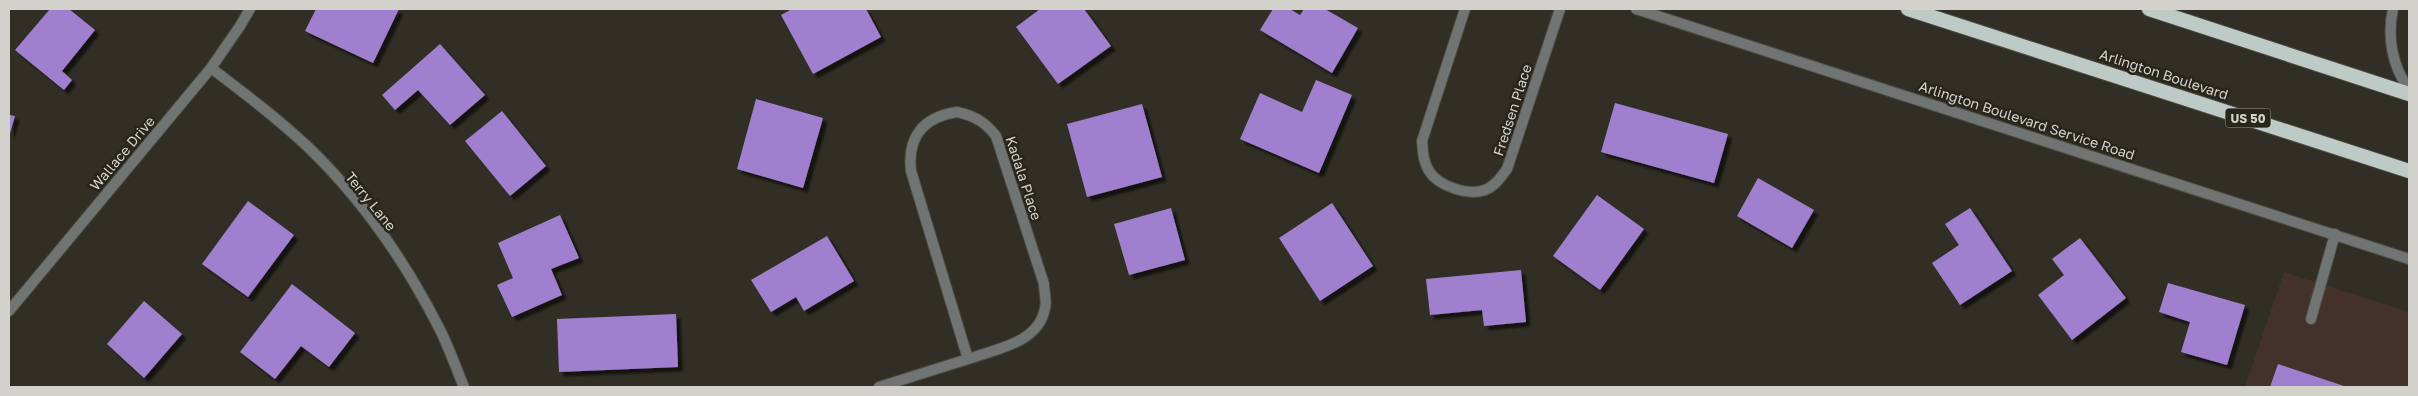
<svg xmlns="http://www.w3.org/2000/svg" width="2418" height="396" viewBox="0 0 2418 396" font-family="'Golos Text',sans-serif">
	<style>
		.commercial { fill: #44312b }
		.building { fill: #a080ce; filter: url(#shadow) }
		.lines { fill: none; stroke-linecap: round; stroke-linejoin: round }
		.service-casing { stroke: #4e4c43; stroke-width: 12 }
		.minor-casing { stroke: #4e4c43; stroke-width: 12 }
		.trunk-casing { stroke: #4e4c43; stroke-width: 16 }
		.service { stroke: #707573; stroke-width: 10 }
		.minor { stroke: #707573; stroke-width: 10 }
		.trunk { stroke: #becac6; stroke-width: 14 }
		.labels { text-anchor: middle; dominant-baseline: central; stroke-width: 5; stroke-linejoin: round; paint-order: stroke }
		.shield { fill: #27251c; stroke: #9f9d96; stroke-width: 1 }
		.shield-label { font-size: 12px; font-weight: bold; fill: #d3d1cb }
		.street-label { font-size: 14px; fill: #d3d1cb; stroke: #27251c }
	</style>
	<defs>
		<filter id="shadow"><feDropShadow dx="4.5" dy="4.5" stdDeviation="1" flood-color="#0009"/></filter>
	</defs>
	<rect width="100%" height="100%" fill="#312f25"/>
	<path class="commercial" d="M2284 272 2409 312V387H2245Z"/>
	<path class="building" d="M50 9H69L95 30 62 71 72 80 64 90 15 50Z
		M316 9H399L373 63 305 31Z
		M792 9H866L881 37 813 74 781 15Z
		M1040 9H1084L1111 46 1058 84 1016 27Z
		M1273 9H1290L1300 15 1304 9H1325L1358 28 1332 73 1260 30Z
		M440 44 485 95 450 125 418 90 395 110 382 95Z
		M1316 80 1352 95 1319 173 1240 139 1260 93 1302 112Z
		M756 99 823 118 803 188 737 169Z
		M1615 103 1728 134 1714 183 1601 152Z
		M1142 104 1162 177 1087 197 1067 124Z
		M502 111 546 166 510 196 465 141Z
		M9 115 15 116 9 137Z
		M1758 178 1814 210 1792 248 1737 216Z
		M1597 195 1644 229 1600 290 1553 256Z
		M248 201 294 235 248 297 202 264Z
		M1332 203 1373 266 1320 301 1279 238Z
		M1171 208 1185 260 1129 275 1114 224Z
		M1970 208 2012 271 1960 305 1932 263 1959 245 1945 224Z
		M560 215 579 258 551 269 562 295 512 317 497 285 513 278 498 243Z
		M827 236 854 281 804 311 796 297 771 312 751 280Z
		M2080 238 2126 298 2072 340 2038 295 2064 275 2052 259Z
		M1521 270 1526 322 1484 326 1482 310 1430 315 1426 279Z
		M2168 283 2245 305 2227 365 2181 352 2190 322 2159 312Z
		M292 284 355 333 329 367 301 346 275 379 240 352Z
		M144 301 182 334 144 378 107 344Z
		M676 314 678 367 559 372 557 319Z
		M2278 364 2347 387H2270Z"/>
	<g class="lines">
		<g class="service-casing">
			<path id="service" d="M2393 9C2387 36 2392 67 2409 89
				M2311 319 2335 234"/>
		</g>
		<g class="minor-casing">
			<path id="minor" d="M1465 9 1422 141C1423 152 1423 161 1429 171 1438 186 1468 196 1485 190 1495 186 1501 177 1507 169L1560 9
				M1636 9 2409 259
				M211 68C244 93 277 118 308 147 360 197 404 260 437 324 448 344 455 366 464 387
				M957 112C975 116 985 122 996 136L1044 284C1044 291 1047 301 1045 308 1039 343 996 349 968 359L911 171C907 137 923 117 957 112Z
				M9 311 211 68 240 26 250 9
				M879 387 968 359"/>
		</g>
		<g class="trunk-casing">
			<path id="trunk" d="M1908 9 2409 171
				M2149 9 2409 94"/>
		</g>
		<use href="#service" class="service"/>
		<use href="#minor" class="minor"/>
		<use href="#trunk" class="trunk"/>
	</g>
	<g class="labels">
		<rect class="shield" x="2225.5" y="108.5" width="45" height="19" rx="4"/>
		<g class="shield-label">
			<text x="2248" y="118">US 50</text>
		</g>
		<g class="street-label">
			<text transform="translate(2164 74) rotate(18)">Arlington Boulevard</text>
			<text transform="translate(1512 110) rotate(-72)">Fredsen Place</text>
			<text transform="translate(2027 120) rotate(18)">Arlington Boulevard Service Road</text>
			<text transform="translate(122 153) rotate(-50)">Wallace Drive</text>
			<text transform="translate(1024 178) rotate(72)">Kadala Place</text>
			<text transform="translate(371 201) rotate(51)">Terry Lane</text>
		</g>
	</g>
	<rect width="2418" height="396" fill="none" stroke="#d3d1cb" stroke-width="20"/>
</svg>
